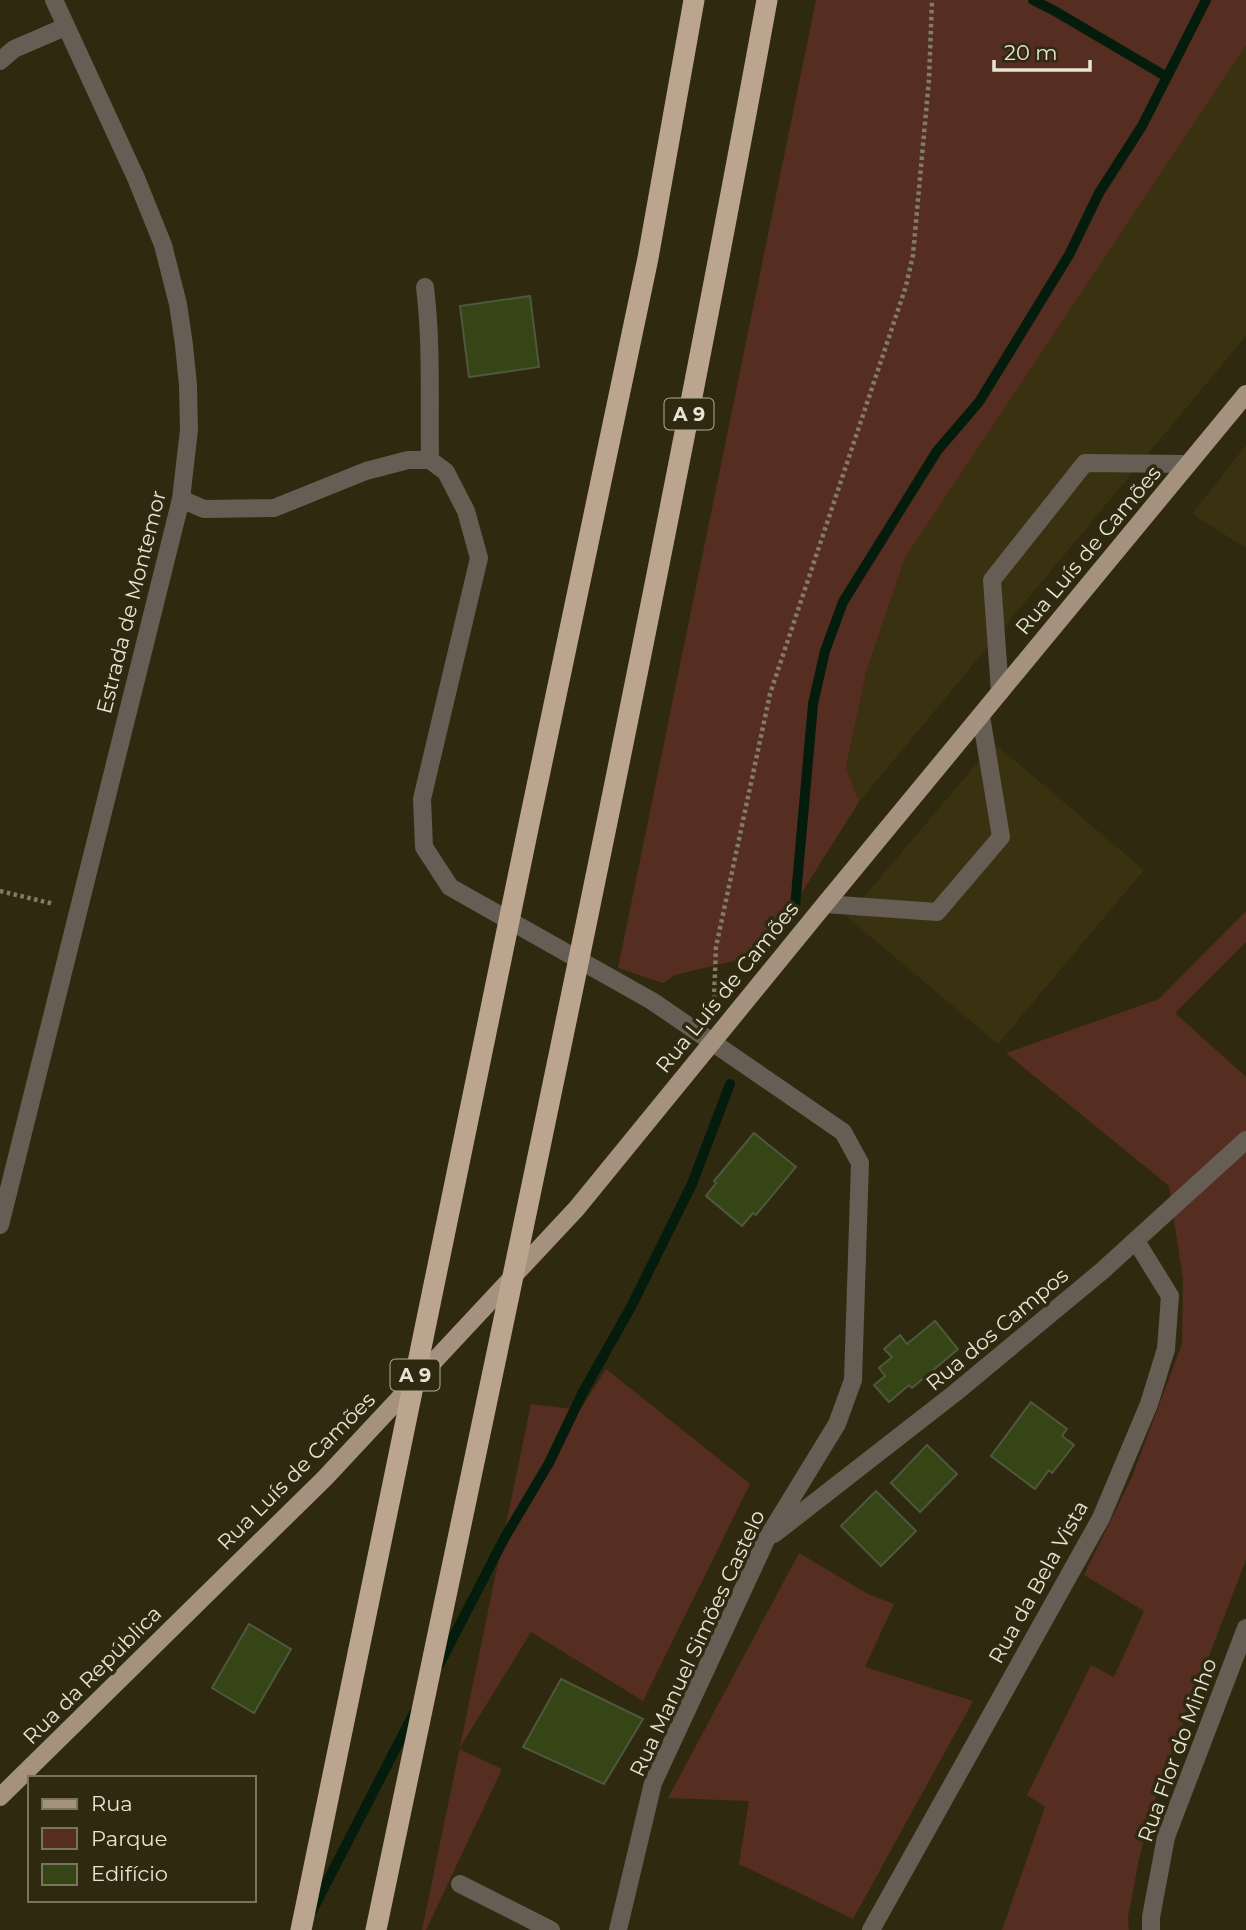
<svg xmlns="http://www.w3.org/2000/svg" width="1246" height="1930" viewBox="0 0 1246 1930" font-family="Montserrat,sans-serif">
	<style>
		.built { fill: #39310f }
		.green { fill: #562e21 }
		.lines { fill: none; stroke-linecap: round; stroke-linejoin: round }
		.stream { stroke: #031c0c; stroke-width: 10 }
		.building { fill: #354515; stroke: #4e583e; stroke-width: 2 }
		.path { stroke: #807c66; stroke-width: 4.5; stroke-dasharray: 3.5 3.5; stroke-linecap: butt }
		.minor { stroke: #665d54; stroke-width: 18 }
		.major { stroke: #a4917e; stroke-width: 18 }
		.highway { stroke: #bca58e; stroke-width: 21 }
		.labels { text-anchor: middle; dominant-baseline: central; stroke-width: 7; stroke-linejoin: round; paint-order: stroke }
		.shield { fill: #2f290f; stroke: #b0ac9a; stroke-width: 2 }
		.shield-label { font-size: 19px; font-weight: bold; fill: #e7e4d5 }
		.street-label { font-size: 21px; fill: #e7e4d5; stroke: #2f290f }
	</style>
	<rect width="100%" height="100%" fill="#2f290f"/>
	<path class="built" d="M1246 45V336L859 802 846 767 867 669 905 558Z
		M1246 445V548L1192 514Z
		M994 743 1144 870 998 1044 847 917Z"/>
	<path class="green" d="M816 0H1246V45L905 558 867 669 846 767 859 802 785 919 754 956 675 975 663 983 618 968Z
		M1246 911V942L1175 1013 1246 1077V1560L1158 1788 1139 1859 1128 1917 1129 1930H1002L1045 1807 1027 1795 1091 1665 1114 1677 1144 1611 1084 1575 1132 1477 1182 1344 1183 1279 1169 1186 1006 1053 1159 999Z
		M606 1369 750 1484 643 1701 531 1632 459 1749 502 1769 426 1930H422L531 1404 580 1410Z
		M799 1553 868 1594 894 1604 865 1667 973 1701 853 1919 739 1864 749 1801 668 1798Z"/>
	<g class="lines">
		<path class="stream" d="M1033 0 1053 10 1167 77
			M795 907 813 704 825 651 843 602 937 451 979 402 1069 255 1099 193 1142 126 1206 0
			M439 1665 505 1537 549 1463 583 1392 631 1307 692 1184 730 1084
			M312 1911 414 1713"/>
	</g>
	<path class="building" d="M530 296 539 367 469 377 460 306Z
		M754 1133 796 1167 756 1215 753 1213 742 1226 706 1196 716 1183 714 1181Z
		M935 1321 958 1349 912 1388 909 1385 889 1402 874 1385 885 1376 879 1368 892 1357 884 1349 900 1335 907 1344Z
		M1031 1402 1067 1429 1062 1436 1074 1445 1052 1473 1049 1470 1035 1489 991 1456Z
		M927 1445 957 1474 920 1512 891 1483Z
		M876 1491 916 1531 881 1566 841 1526Z
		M249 1624 291 1649 254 1713 212 1688Z
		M561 1679 643 1719 604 1784 523 1747Z"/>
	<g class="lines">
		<path class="path" d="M0 891 54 904
			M714 999 716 947 770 694 906 286 913 255 929 79 932 0"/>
		<path class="minor" d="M0 61 14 49 65 27
			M425 287C432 345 429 402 430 460
			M181 499 204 509 274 508 366 471 408 460H430L446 472 466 511 479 558 422 799 424 847 450 887 652 1001 712 1042 843 1132 860 1163 853 1380 837 1424 766 1540 653 1783 618 1930
			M1000 692 992 580 1085 463 1188 464
			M825 904 937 912 1001 837 981 716
			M0 1225 181 499 189 430 188 385 184 345 178 304 163 245 136 178 54 0
			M774 1534 955 1393 1102 1271 1246 1140
			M460 1884 551 1930
			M871 1930 1101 1518 1149 1404 1166 1349 1170 1296 1136 1241
			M1151 1930V1917L1166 1837 1246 1628"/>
		<path class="major" d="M0 1797 325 1478 577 1208 825 904 1246 394"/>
		<path class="highway" d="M301 1930 530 819 648 258 694 0
			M376 1930C510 1287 649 646 767 0"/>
	</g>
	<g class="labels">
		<g class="shield">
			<rect x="664.5" y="398.5" width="49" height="31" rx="5"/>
			<rect x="390.5" y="1359.5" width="49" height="31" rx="5"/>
		</g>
		<g class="shield-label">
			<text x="689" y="414">A 9</text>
			<text x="415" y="1375">A 9</text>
		</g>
		<g class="street-label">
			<text transform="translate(1088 550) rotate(-50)">Rua Luís de Camões</text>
			<text transform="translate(131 602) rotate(-76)">Estrada de Montemor</text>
			<text transform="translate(727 987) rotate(-51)">Rua Luís de Camões</text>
			<text transform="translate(997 1329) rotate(-40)">Rua dos Campos</text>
			<text transform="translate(296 1471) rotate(-45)">Rua Luís de Camões</text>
			<text transform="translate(1038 1582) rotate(-61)">Rua da Bela Vista</text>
			<text transform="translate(697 1643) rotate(-65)">Rua Manuel Simões Castelo</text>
			<text transform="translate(92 1675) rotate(-45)">Rua da República</text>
			<text transform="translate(1177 1750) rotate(-70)">Rua Flor do Minho</text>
		</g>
	</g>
	<rect x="28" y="1776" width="228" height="126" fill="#2f290f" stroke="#79745e" stroke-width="2"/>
	<rect x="42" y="1799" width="35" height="10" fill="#a4917e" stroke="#79745e" stroke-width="2"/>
	<text x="91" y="1811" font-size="21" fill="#e7e4d5">Rua</text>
	<rect x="42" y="1828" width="35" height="21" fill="#562e21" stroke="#79745e" stroke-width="2"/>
	<text x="91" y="1846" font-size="21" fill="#e7e4d5">Parque</text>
	<rect x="42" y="1864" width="35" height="21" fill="#354515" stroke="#79745e" stroke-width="2"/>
	<text x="91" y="1881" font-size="21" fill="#e7e4d5">Edifício</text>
	<path d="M994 60v10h96v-10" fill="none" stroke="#e7e4d5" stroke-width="3.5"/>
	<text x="1004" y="60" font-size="21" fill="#e7e4d5" stroke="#2f290f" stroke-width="5" paint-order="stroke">20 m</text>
</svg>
